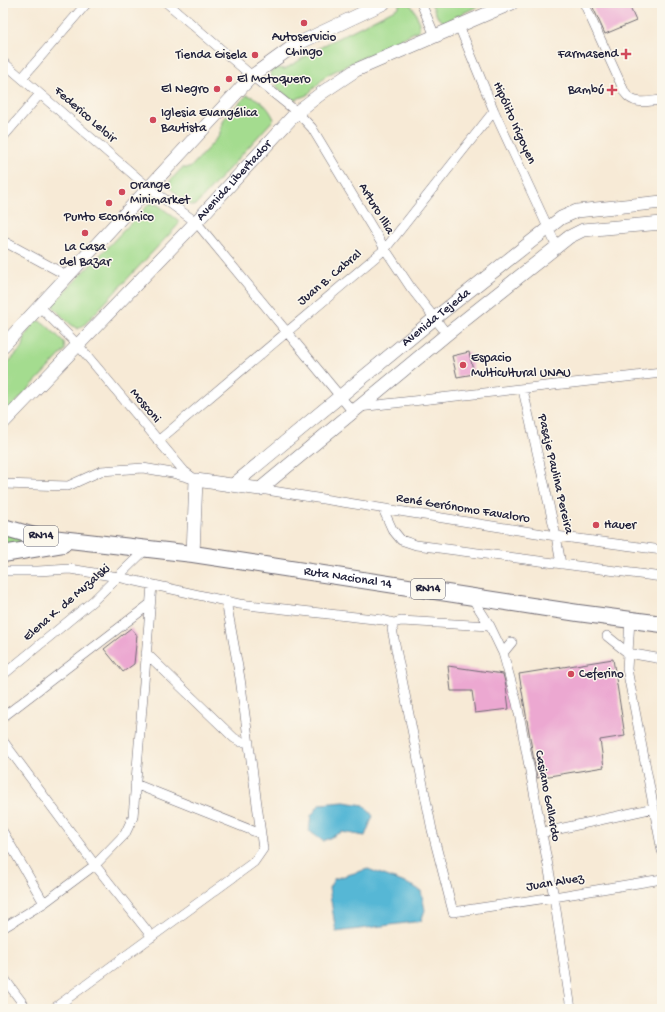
<svg xmlns="http://www.w3.org/2000/svg" width="665" height="1012" viewBox="0 0 665 1012" font-family="'Gochi Hand',sans-serif">
	<style>
		.green { fill: #a4dc8f; stroke: #637f65 }
		.water { fill: #56b7d5; stroke: #3c6c88 }
		.building { fill: #eca8d1 }
		.lines { fill: none; stroke-linecap: round; stroke-linejoin: round }
		.minor-casing { stroke: #6d6871; stroke-width: 10 }
		.secondary-casing { stroke: #6d6871; stroke-width: 14 }
		.trunk-casing { stroke: #6d6871; stroke-width: 18 }
		.minor { stroke: #fff; stroke-width: 9 }
		.secondary { stroke: #fff; stroke-width: 13 }
		.trunk { stroke: #fff; stroke-width: 16 }
		.poi-dot { fill: #d1495b; stroke: #fbf7ec; stroke-width: 1.5 }
		.labels { text-anchor: middle; dominant-baseline: central; stroke-width: 3; stroke-linejoin: round; paint-order: stroke }
		.shield { fill: #fbf7ec; stroke: #636270; stroke-width: 1 }
		.shield-label { font-size: 12px; font-weight: bold; fill: #22223b }
		.poi-label { font-size: 13px; fill: #22223b; stroke: #fbf7ec; text-anchor: start }
		.street-label { font-size: 13px; fill: #22223b; stroke: #fbf7ec }
	</style>
	<rect width="100%" height="100%" fill="#fbf7ec"/>
	<filter id="ink" filterUnits="userSpaceOnUse"><feTurbulence type="fractalNoise" baseFrequency=".025" numOctaves="2"/><feDisplacementMap in="SourceGraphic" scale="8" xChannelSelector="R" yChannelSelector="G"/><feConvolveMatrix kernelMatrix="1 2 1 2 8 2 1 2 1" color-interpolation-filters="sRGB"/></filter>
	<filter id="wash" filterUnits="userSpaceOnUse"><feTurbulence type="fractalNoise" baseFrequency=".012" numOctaves="4" result="noise"/><feDisplacementMap in="SourceGraphic" scale="16" xChannelSelector="R" yChannelSelector="G"/><feGaussianBlur stdDeviation="0.9" result="paint"/><feColorMatrix in="noise" values="0 0 0 0 0 0 0 0 0 0 0 0 0 0 0 0 0 1.4 0 .05"/><feComposite in="paint" operator="in"/></filter>
	<g filter="url(#wash)">
		<rect width="100%" height="100%" fill="#f7ead6"/>
		<path class="green" d="M399 3H409C416 11 420 20 419 30L327 75 307 95 294 100C282 94 273 85 270 72L276 68 285 69 328 43 399 7Z
			M431 3H485L444 22 438 18Z
			M247 95C260 99 268 106 274 119L195 206 187 204 170 188V181L182 168H190L219 136 224 119Z
			M150 203 158 205 179 221 178 225 84 325 78 329C69 324 60 315 53 306L55 302Z
			M36 320 44 323 64 342 65 350 7 412 3 410V368L23 347 25 336Z
			M3 531 47 541 3 549Z"/>
		<path class="water" d="M344 802 364 805 373 816 365 836 342 832 323 841 309 831 311 816 320 804Z
			M368 869 413 886 421 891 425 910 421 921 336 932 329 888 334 879Z"/>
		<g id="blocks">
			<path class="building" d="M591 3H628L636 21 605 34Z
				M469 352 474 374 457 377 452 356Z
				M131 628 137 635 134 664 123 672 104 649Z
				M613 659 625 736 600 740 604 767 537 778 519 674Z
				M448 666 503 674 506 686 509 709 475 713 472 691H451Z"/>
		</g>
	</g>
	<g filter="url(#ink)">
		<use href="#blocks" fill-opacity="0" stroke="#6d6871" stroke-width="1"/>
		<g class="lines">
			<g class="minor-casing">
				<path id="minor" d="M167 3 252 76 297 112 312 128 385 249 411 288 447 334
					M421 3 435 36
					M584 3 625 93C634 106 648 101 662 100
					M459 26 494 111 557 247
					M3 62 149 188 196 222 353 412
					M22 78 87 3
					M3 137 40 94
					M3 241 68 276
					M39 306 78 345 184 471 196 480
					M523 390 556 536 561 564
					M359 407 662 373
					M158 441 385 249 494 111
					M3 484 68 486 101 471 143 468 172 473 190 478
					M260 489 556 536 662 550
					M383 509 392 529 401 540 416 545 662 577
					M3 571H38L70 569 118 577 239 604 383 620 394 623 401 621 490 626
					M471 596 490 626 503 653 517 703 554 897 571 1009
					M630 620 627 669 662 851
					M394 623 392 629 432 830 453 912 554 897 662 879
					M607 636 628 653 662 659
					M146 653 234 738 241 742H249
					M503 653 512 642
					M3 675 94 600 146 549
					M3 717 150 604
					M3 741 95 865 152 937
					M135 784 261 834
					M3 832 44 903
					M541 833 654 808
					M3 928 44 903 95 865 125 834 133 817 152 585
					M3 977 27 1009
					M53 1009 254 862 263 849 240 678 226 601"/>
			</g>
			<g class="secondary-casing">
				<g id="secondary">
					<path d="M3 346 252 76 295 45 384 3"/>
					<path id="s1" d="M3 423 196 222 297 112 323 92 356 70 512 3"/>
					<path id="s2" d="M233 485 435 318 561 218 577 211 662 202"/>
					<path d="M193 554 196 480 260 489 447 334 569 237 583 230 662 223"/>
				</g>
			</g>
			<g class="trunk-casing">
				<g id="trunk">
					<path id="s3" d="M3 527 34 536 193 554 578 613 662 624"/>
					<path d="M3 554 63 544"/>
				</g>
			</g>
			<use href="#minor" class="minor"/>
			<use href="#secondary" class="secondary"/>
			<use href="#trunk" class="trunk"/>
		</g>
	</g>
	<g class="poi-dot">
		<circle cx="304" cy="23" r="4"/>
		<path d="M624 48h4v4h4v4h-4v4h-4v-4h-4v-4h4z"/>
		<circle cx="255" cy="55" r="4"/>
		<circle cx="229" cy="79" r="4"/>
		<circle cx="217" cy="89" r="4"/>
		<path d="M610 84h4v4h4v4h-4v4h-4v-4h-4v-4h4z"/>
		<circle cx="153" cy="120" r="4"/>
		<circle cx="122" cy="192" r="4"/>
		<circle cx="109" cy="203" r="4"/>
		<circle cx="85" cy="233" r="4"/>
		<circle cx="463" cy="365" r="4"/>
		<circle cx="596" cy="525" r="4"/>
		<circle cx="571" cy="674" r="4"/>
	</g>
	<g class="labels">
		<g class="shield">
			<rect x="24" y="526" width="34" height="20" rx="3"/>
			<rect x="411" y="579" width="34" height="20" rx="3"/>
		</g>
		<g class="shield-label">
			<text x="41" y="536">RN14</text>
			<text x="428" y="589">RN14</text>
		</g>
		<g class="poi-label">
			<text x="304" y="37" text-anchor="middle">Autoservicio<tspan x="304" dy="15">Chingo</tspan></text>
			<text x="618" y="54" text-anchor="end">Farmasend</text>
			<text x="247" y="55" text-anchor="end">Tienda Gisela</text>
			<text x="237" y="79">El Motoquero</text>
			<text x="209" y="89" text-anchor="end">El Negro</text>
			<text x="604" y="90" text-anchor="end">Bambú</text>
			<text x="161" y="113">Iglesia Evangélica<tspan x="161" dy="15">Bautista</tspan></text>
			<text x="130" y="185">Orange<tspan x="130" dy="15">Minimarket</tspan></text>
			<text x="109" y="217" text-anchor="middle">Punto Económico</text>
			<text x="85" y="247" text-anchor="middle">La Casa<tspan x="85" dy="15">del Bazar</tspan></text>
			<text x="471" y="358">Espacio<tspan x="471" dy="15">Multicultural UNAU</tspan></text>
			<text x="604" y="525">Hauer</text>
			<text x="579" y="674">Ceferino</text>
		</g>
		<g class="street-label">
			<text transform="translate(85 115) rotate(41)">Federico Leloir</text>
			<text transform="translate(514 123) rotate(66)">Hipólito Irigoyen</text>
			<text stroke="none"><textPath href="#s1" startOffset="335">Avenida Libertador</textPath></text>
			<text transform="translate(376 209) rotate(59)">Arturo Illia</text>
			<text transform="translate(330 278) rotate(-40)">Juan B. Cabral</text>
			<text stroke="none"><textPath href="#s2" startOffset="263">Avenida Tejeda</textPath></text>
			<text transform="translate(145 406) rotate(50)">Mosconi</text>
			<text transform="translate(555 474) rotate(77)">Pasaje Paulina Pereira</text>
			<text transform="translate(463 509) rotate(9)">René Gerónomo Favaloro</text>
			<text stroke="none"><textPath href="#s3" startOffset="349">Ruta Nacional 14</textPath></text>
			<text transform="translate(67 603) rotate(-41)">Elena K. de Muzalski</text>
			<text transform="translate(547 796) rotate(79)">Casiano Gallardo</text>
			<text transform="translate(555 883) rotate(-9)">Juan Alvez</text>
		</g>
	</g>
	<rect width="665" height="1012" fill="none" stroke="#fbf7ec" stroke-width="16"/>
</svg>
